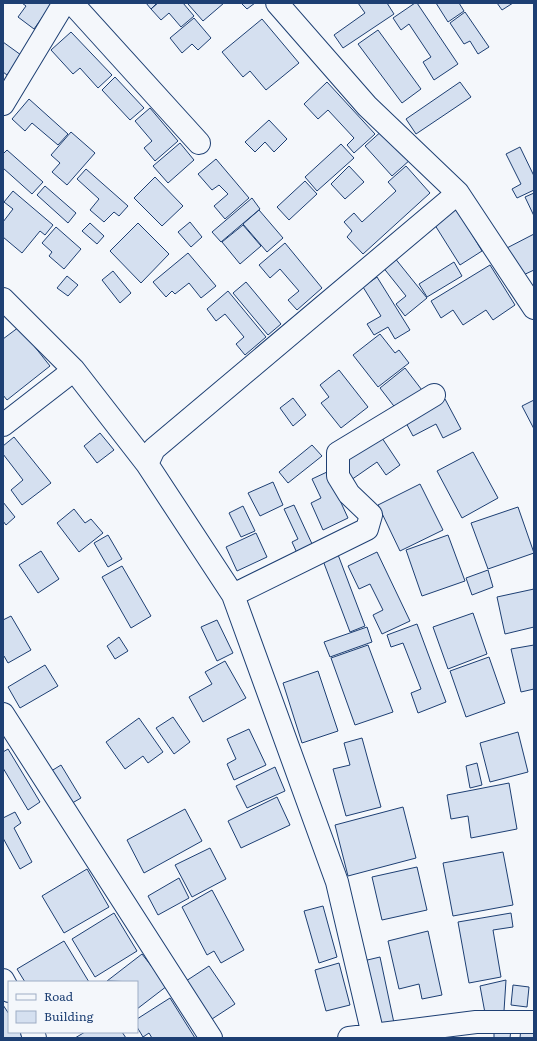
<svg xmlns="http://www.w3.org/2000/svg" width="537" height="1041" viewBox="0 0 537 1041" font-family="Literata,serif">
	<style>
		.building { fill: #d5e0f0; stroke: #1d3f73 }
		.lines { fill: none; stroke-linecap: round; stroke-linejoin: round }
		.minor-casing { stroke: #1d3f73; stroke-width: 24 }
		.minor { stroke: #f4f7fb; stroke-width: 22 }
	</style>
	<rect width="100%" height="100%" fill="#f4f7fb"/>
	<path class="building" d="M22 3H49L51 5 34 29 18 17 26 6Z
		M146 3H157L151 9Z
		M158 3H183L194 16 181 27 169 13 161 20 151 9Z
		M189 3H224L203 21 188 4Z
		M241 3H255L247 9Z
		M358 3H387L394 14 343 48 334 35 365 13Z
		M415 3H417L458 64 434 80 423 62 431 57 409 24 401 30 393 18Z
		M436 3H459L464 11 448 22Z
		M497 3H513L502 10Z
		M465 12 489 47 478 54 470 41 464 44 450 23Z
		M194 18 211 38 198 50 192 44 182 53 170 38Z
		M262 19 299 63 266 90 250 71 243 77 222 52Z
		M378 30 421 89 402 103 358 44Z
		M71 32 112 75 98 88 80 68 73 74 51 50Z
		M3 42 21 55 7 75 3 72Z
		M115 77 144 108 130 120 102 90Z
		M327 82 375 134 354 153 347 145 354 138 328 110 318 119 304 104Z
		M460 82 471 97 416 134 406 119Z
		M29 99 68 134 58 145 32 123 25 131 12 119Z
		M150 108 178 141 155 161 144 148 152 141 135 121Z
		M269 120 287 139 274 152 265 142 255 152 245 142Z
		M384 129 411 159 392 176 365 146Z
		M71 132 95 153 67 185 52 172 60 163 51 155Z
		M180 143 194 160 168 183 153 166Z
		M341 144 354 158 317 191 305 177Z
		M520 147 534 176V190L517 198 512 189 521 184 506 154Z
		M7 150 43 182 32 194 3 168V154Z
		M216 159 249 198 225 219 214 206 228 194 219 185 212 190 198 174Z
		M349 166 364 182 345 199 331 184Z
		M406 166 430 193 363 254 347 237 352 231 344 222 354 213 362 222 396 191 388 182Z
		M86 169 128 206 119 216 114 212 104 222 90 210 99 199 77 179Z
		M155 177 183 206 162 226 134 198Z
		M305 181 317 194 289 220 277 207Z
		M45 186 76 213 68 223 37 195Z
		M13 191 53 225 45 235 40 231 22 253 3 237V222L13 209 4 202Z
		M534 193V216L525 197Z
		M252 198 260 209 221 242 212 232Z
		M456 208 482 251 460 265 433 222Z
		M259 210 283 238 267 252 243 224Z
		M190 222 202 237 191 247 178 232Z
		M90 223 104 236 97 244 82 231Z
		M138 223 169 254 141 283 110 251Z
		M243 225 261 246 240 264 222 242Z
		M56 227 81 249 64 269 49 256 52 252 42 243Z
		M534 234V270L519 277 505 249Z
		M285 243 322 288 297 310 288 300 299 291 280 269 270 278 259 265Z
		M188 253 216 286 201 298 189 283 175 294 172 291 166 297 153 282Z
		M394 257 427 298 405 316 396 304 406 296 382 266Z
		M454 262 462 276 427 297 419 284Z
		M490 265 515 305 493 320 486 310 463 325 453 310 441 318 431 301Z
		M113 271 131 293 120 303 102 280Z
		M67 276 78 285 68 296 57 288Z
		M377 277 410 330 395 339 388 327 374 335 367 324 381 316 363 287Z
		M246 282 281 324 268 335 233 293Z
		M228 291 266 337 245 355 236 344 244 337 225 314 216 321 207 309Z
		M19 327 50 366 7 400 3 395V339Z
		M380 334 395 353 399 350 409 363 378 387 353 355Z
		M405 368 425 394 400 414 380 388Z
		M339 370 368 407 341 428 321 403 329 397 320 385Z
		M293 398 306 415 293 426 280 408Z
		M445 399 461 429 443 438 436 424 413 436 405 421Z
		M534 400V429L522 406Z
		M100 433 114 450 97 463 84 446Z
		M380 435 400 465 386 475 377 462 351 480 340 463Z
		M14 437 51 483 22 505 11 490 23 480 3 454V446Z
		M312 445 322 456 288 483 279 472Z
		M473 452 498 498 462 518 437 471Z
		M327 472 348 518 323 530 311 503 321 498 312 479Z
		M273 482 283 505 260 516 248 493Z
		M420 484 443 530 400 551 378 505Z
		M3 502 15 517 6 525 3 521Z
		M294 505 313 546 297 553 292 542 298 539 284 509Z
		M243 506 255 531 241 537 229 513Z
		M518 507 534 553 488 569 471 523Z
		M74 509 85 523 91 519 103 533 79 552 57 523Z
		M256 533 267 557 237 571 226 547Z
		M108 535 122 559 108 567 94 543Z
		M448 535 465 581 422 596 406 550Z
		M41 551 59 579 38 593 19 565Z
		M337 552 365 626 350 632 322 558Z
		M377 552 410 621 382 634 373 615 383 610 370 584 359 589 348 566Z
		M122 566 151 616 131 628 102 577Z
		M488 570 493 587 472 595 466 578Z
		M534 589V627L505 634 497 597Z
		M473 613 487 654 448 669 433 627Z
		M11 616 31 650 8 663 4 656 3 657V620Z
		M217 620 233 653 217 661 201 627Z
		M417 624 446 702 418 713 411 693 421 689 403 643 391 647 387 635Z
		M367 627 372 642 330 657 324 642Z
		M119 637 128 651 115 659 107 646Z
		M368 645 393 712 355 725 331 658Z
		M534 645V689L521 692 511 649Z
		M489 657 505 703 466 717 450 671Z
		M225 661 246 698 203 722 189 697 212 684 205 672Z
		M45 665 58 686 20 708 8 687Z
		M318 671 338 731 302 743 283 683Z
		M173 717 190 742 174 754 156 728Z
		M139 718 163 752 148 763 143 756 125 769 106 742Z
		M249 729 266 765 234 780 227 764 236 759 227 739Z
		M518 732 528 772 490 782 480 743Z
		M362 738 381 807 346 816 333 769 350 765 344 743Z
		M8 749 40 802 28 810 3 768V752Z
		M477 763 482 785 470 788 466 766Z
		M61 765 81 798 67 806 48 773Z
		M275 767 285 791 247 808 236 786Z
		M509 783 517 829 471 838 468 816 451 819 447 795Z
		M277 797 290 825 241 848 228 821Z
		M403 807 416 858 348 876 335 825Z
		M185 809 202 841 144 873 127 840Z
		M15 812 21 823 14 828 32 862 20 869 3 838V818Z
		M210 848 226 879 192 897 175 865Z
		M503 852 513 905 453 916 443 863Z
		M417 867 427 910 382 920 372 877Z
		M87 869 109 907 64 933 42 896Z
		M179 878 189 898 158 915 148 896Z
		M212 890 244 950 221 963 214 951 207 955 182 907Z
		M323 906 337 957 319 963 304 911Z
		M114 913 137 951 95 977 72 939Z
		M511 913 513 927 493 930 501 977 469 983 458 922Z
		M428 931 442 995 422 999 419 984 399 989 388 941Z
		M64 941 89 982H25L17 969Z
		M142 954 167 986 137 1009V982L107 981Z
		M380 957 394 1023 374 1028 359 962Z
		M339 963 350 1005 326 1011 315 970Z
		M209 966 235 1004 212 1019 186 981Z
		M506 980 504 1011 485 1013 480 986Z
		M513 985 529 987 527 1007 511 1005Z
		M170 998 195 1038H152L149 1033 143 1037 137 1027V1019Z
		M3 1005 9 1014V1032H20L23 1038H3Z
		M521 1027 534 1029V1038H520Z
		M494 1028 511 1029 510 1038H494Z
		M85 1032H122L126 1038H75Z"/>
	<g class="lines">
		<g class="minor-casing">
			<path id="minor" d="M72 3 199 143
				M277 3 367 106 458 193 534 308
				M3 104 64 3
				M3 299 74 370 147 464 233 595 337 882 373 1035
				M3 425 74 370
				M147 464 154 449 458 193
				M233 595 367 529 371 515 349 494 338 476V453L434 395
				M3 714 211 1038
				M3 980 9 991
				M32 1032 35 1038
				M349 1038 476 1022H534"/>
		</g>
		<use href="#minor" class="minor"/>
	</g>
	<rect width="537" height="1041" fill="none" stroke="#1d3f73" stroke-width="8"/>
	<rect x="8" y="981" width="130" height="52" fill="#f4f7fb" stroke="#9eadc5"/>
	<rect x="16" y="994" width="20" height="6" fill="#f4f7fb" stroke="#9eadc5"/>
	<text x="44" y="1001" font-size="12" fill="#1d3f73">Road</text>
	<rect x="16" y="1011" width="20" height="12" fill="#d5e0f0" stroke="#9eadc5"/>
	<text x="44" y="1021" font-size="12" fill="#1d3f73">Building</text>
</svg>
